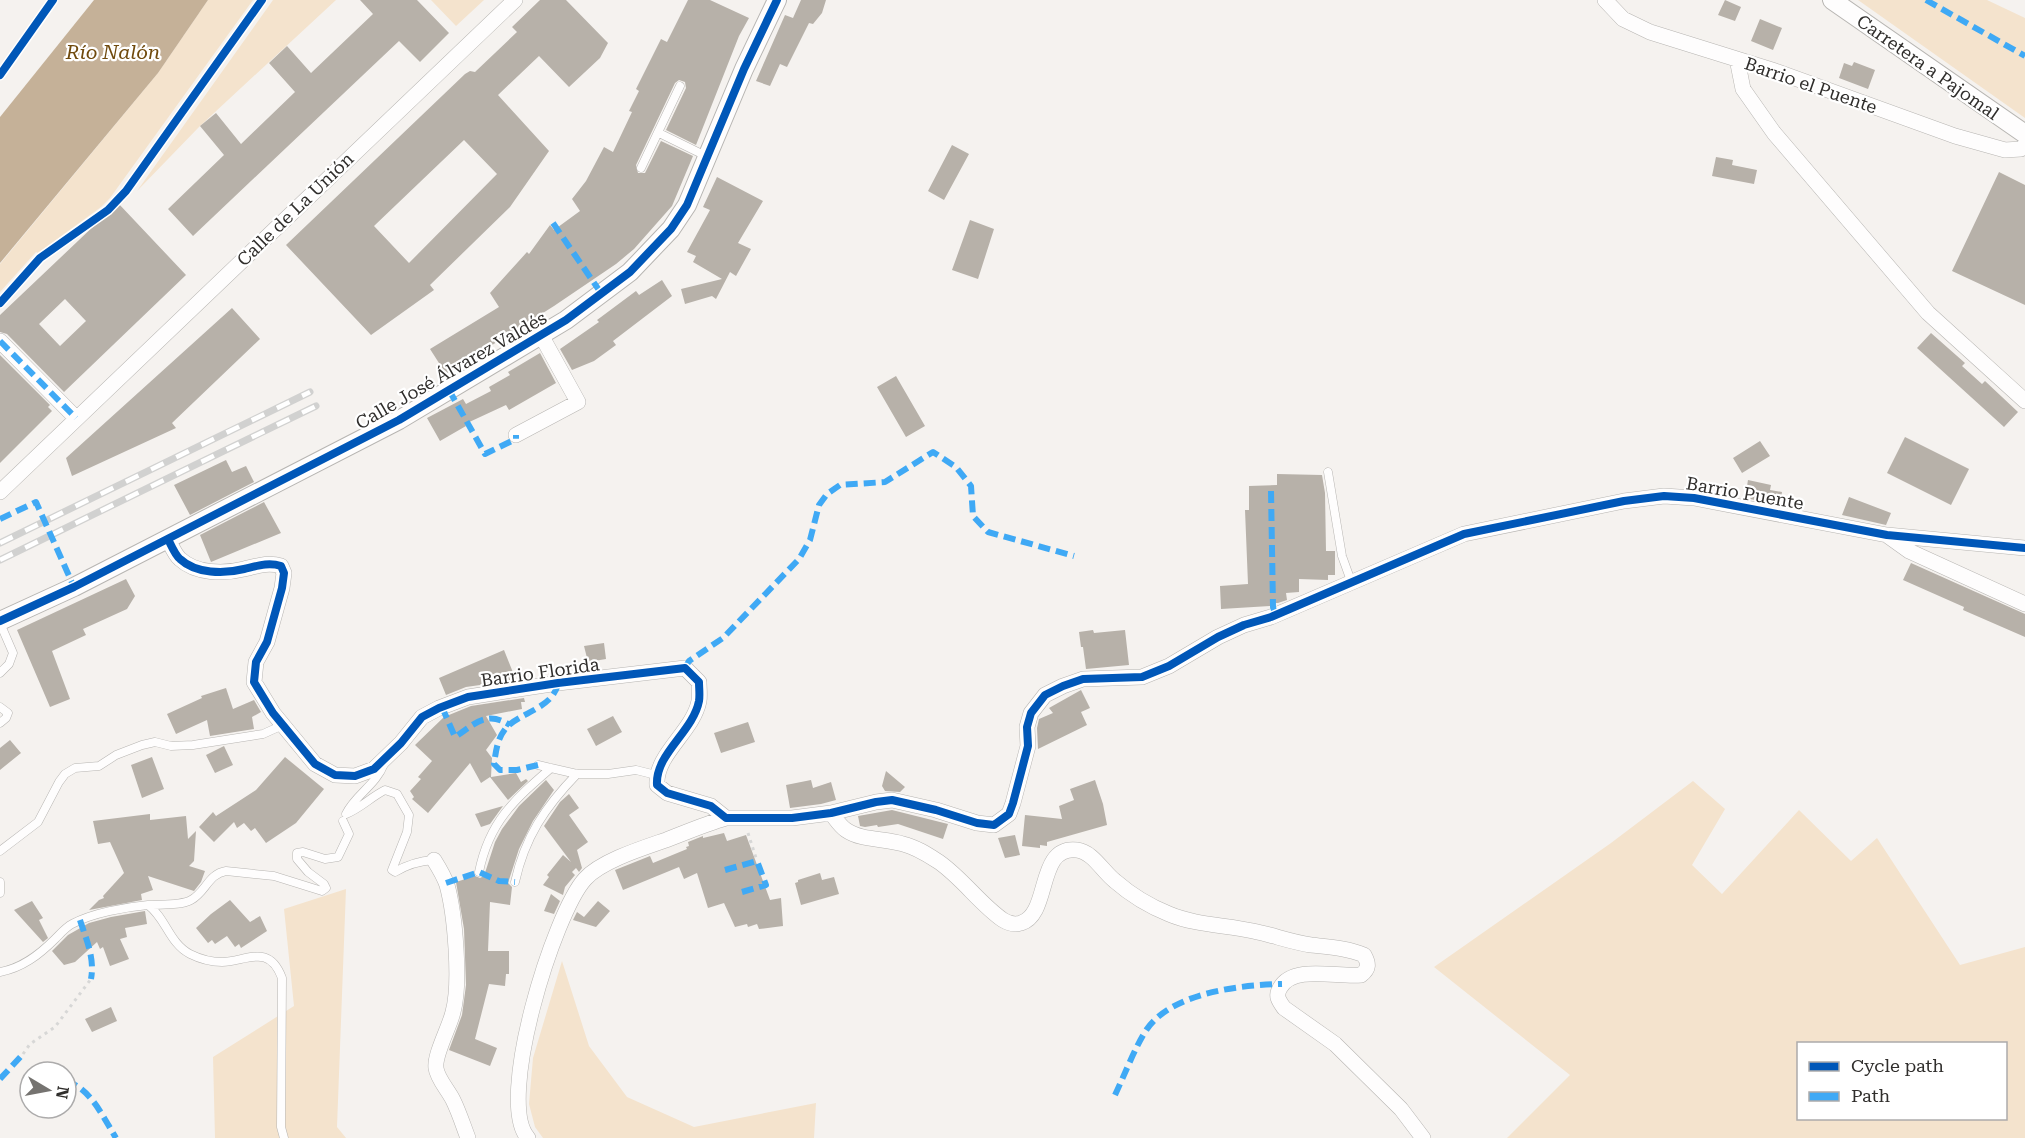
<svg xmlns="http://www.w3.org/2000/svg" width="2025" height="1138" viewBox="0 0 2025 1138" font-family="'Roboto Serif',serif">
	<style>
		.green { fill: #f4e3cd; fill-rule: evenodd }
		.water { fill: #c5b198 }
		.building { fill: #b7b1a9; fill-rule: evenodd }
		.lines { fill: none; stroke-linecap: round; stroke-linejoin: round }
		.service-casing { stroke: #b7b5b2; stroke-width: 9 }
		.minor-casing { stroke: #b7b5b2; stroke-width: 16 }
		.tertiary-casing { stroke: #b7b5b2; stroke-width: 20 }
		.path { stroke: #d7d7d6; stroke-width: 3; stroke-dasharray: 3 4.5; stroke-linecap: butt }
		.service { stroke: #fefdfd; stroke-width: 8 }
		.minor { stroke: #fefdfd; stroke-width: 15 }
		.tertiary { stroke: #fefdfd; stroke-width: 18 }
		.rail-casing { stroke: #d1d1d0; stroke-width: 7 }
		.rail { stroke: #fff; stroke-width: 4.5; stroke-dasharray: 14; stroke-linecap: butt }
		.quiet { stroke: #3fa9f5; stroke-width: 6; stroke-dasharray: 12 6; stroke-linecap: butt }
		.cycleway-casing { stroke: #fff; stroke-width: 11 }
		.cycleway { stroke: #0057b8; stroke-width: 8 }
		.labels { text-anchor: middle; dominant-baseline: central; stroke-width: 4.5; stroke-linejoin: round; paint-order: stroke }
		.street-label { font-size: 18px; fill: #302e2c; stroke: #fff }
		.water-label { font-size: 20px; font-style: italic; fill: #704a0d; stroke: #fff }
	</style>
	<rect width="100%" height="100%" fill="#f5f2ef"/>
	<path class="green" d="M208 0H253L110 198 101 207 38 253 36 252 0 292V264L158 73Z
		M273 0H336L200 126 137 191Z
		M431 0H484L456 26Z
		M1858 0H1987L2025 18V118Z
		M1693 781 1725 809 1692 865 1722 894 1799 810 1851 861 1877 838 1960 965 2025 947V1138H1507L1570 1075 1434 967 1611 843ZM1798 1044H2006V1118H1798Z
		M346 889 337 1127 346 1138H215L213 1057 294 1006 284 909Z
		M562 961 589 1046 627 1097 694 1127 816 1103 814 1138H543L535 1127 529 1104 533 1058Z"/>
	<path class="water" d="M94 0H208L158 73 0 263V117Z"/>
	<path class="building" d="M360 0H417L449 33 420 62 399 41 193 236 168 209 224 155 200 126 216 113 241 144 295 92 269 63 287 46 311 73 373 14Z
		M540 0H566L608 43 600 58 569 87 539 56 498 95 549 151 510 207 430 285 434 290 371 335 286 245 465 74 470 71 475 72 517 32 512 27ZM464 140 497 174 409 263 374 226Z
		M688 0H710L749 18 739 36 696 145 666 130 686 88 685 82 679 80 675 83 636 165 638 173H645L661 141 693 156 672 206 634 249 616 264 554 306 446 374 430 349 499 307 490 293 527 252 529 254 550 225 554 230 580 211 572 199 586 181 604 147 613 152 632 112 629 111 639 91 636 89 661 39 667 42Z
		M801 0H826L822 13 813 24 809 23 787 67 780 64 770 86 756 81 785 15 793 18Z
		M1725 0 1741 7 1735 21 1718 15Z
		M1760 19 1782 28 1773 50 1751 41Z
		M1854 62 1875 70 1868 89 1839 78 1844 63 1852 66Z
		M952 145 969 154 944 200 928 191Z
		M1716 157 1733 160 1732 165 1757 170 1754 184 1712 176Z
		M1999 172 2025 185V305L1952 271Z
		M717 177 763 201 738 243 751 249 736 276 730 272 716 299 712 296 685 304 681 289 722 279 693 262 696 256 687 252 710 210 703 207Z
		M118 203 186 275 64 392 7 334 0 332V315ZM65 299 86 321 60 346 39 324Z
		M970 220 994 229 978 279 952 270Z
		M662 280 672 296 613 341 616 345 594 361 572 370 560 349 599 322 597 320 636 291 639 295Z
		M232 308 260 339 172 423 176 428 72 476 66 458Z
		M1931 333 1965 363 1962 366 1982 384 1985 381 2018 412 2004 427 1917 348Z
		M540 353 556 383 509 410 506 405 465 424 466 426 440 441 427 418 463 399 466 404 491 391 489 387 510 375 508 372Z
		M0 355 50 405 48 407 52 411 0 463Z
		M896 376 925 426 906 437 877 387Z
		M1905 437 1969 469 1951 505 1887 473Z
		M1760 441 1770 456 1742 473 1733 458Z
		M226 460 232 472 246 466 254 482 190 515 174 485Z
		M1277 474 1322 475 1325 493 1326 551H1335V575H1328V580L1299 579V592L1286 593 1287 600 1278 603H1270V606L1221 609 1220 586 1248 584 1245 510H1249V486L1277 485Z
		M1748 480 1771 485 1770 490 1782 492 1780 505 1745 498Z
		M1849 497 1891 513 1886 525 1842 515Z
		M264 502 281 533 211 562 200 535Z
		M1911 563 2025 614V637L1963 610 1964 607 1903 580Z
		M126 579 135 596 127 609 83 629 86 635 52 651 70 699 50 707 17 630Z
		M1093 630 1094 633 1125 630 1129 665 1086 669 1083 647H1081L1079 632Z
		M604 643 606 659 588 662 584 646Z
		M504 650 516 680 466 687 446 695 439 678Z
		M226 688 233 709 254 700 261 712 252 717 254 729 210 736 207 720 176 734 167 714 202 698 201 696Z
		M1081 690 1090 708 1081 712 1087 725 1038 749 1037 728 1039 719 1053 713 1049 708Z
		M524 698 525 702H521L522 709 486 716 497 735 486 750 492 758 491 777 516 773 521 782 526 779 528 781 508 800 490 777 481 783 470 763 428 813 412 799 414 797 410 791 421 779 418 777 432 761 415 745 444 717 471 706Z
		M613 716 622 732 596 746 587 729Z
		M748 722 755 742 721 753 714 733Z
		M10 740 21 753 0 770V748Z
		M224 746 233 765 215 773 206 755Z
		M152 757 164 789 142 798 131 765Z
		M285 757 324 789 296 823 266 843 255 828 251 831 244 823 237 828 234 822 214 842 199 827 213 812 216 816 256 790Z
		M886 771 905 787 900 792 885 791 882 786Z
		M546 780 554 790 533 821 519 849 508 883 512 887 510 905 490 902 488 951H509V974H506L505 986 489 984 475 1039 497 1048 490 1066 449 1050 462 1015 466 985 464 929 456 882 475 876 480 878 484 876 495 842 502 829 519 806Z
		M811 780 813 788 831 782 836 800 821 804 790 808 786 785Z
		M1095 780 1103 804 1107 825 1047 842V846L1040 845V848L1022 846 1025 815 1062 819 1059 806 1074 800 1070 789Z
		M569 794 579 808 569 815 588 842 577 850 582 868 579 872 576 868 572 872 575 875 565 887 563 895 543 885 549 877 547 875 563 855 571 862 544 826 560 802Z
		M503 806 490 824 481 827 475 814Z
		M892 810 948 824 943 839 898 824 878 827 877 825 865 827 860 826 858 816Z
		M150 814V820L186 816 188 839 196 831 194 861 189 866 205 871 201 882 194 891 148 876 153 890 141 894 142 900 89 910 99 900 104 898 103 896 124 873 110 842 98 844 93 821Z
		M724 833 727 841 746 835 770 900 781 898 783 926 759 929 757 924 748 927 747 924 735 927 724 903 708 908 697 873 684 879 679 867 623 890 615 870 650 856 653 863 687 849 686 847 689 846 688 842 703 836V838Z
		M1015 835 1020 855 1005 858 998 838Z
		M820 873 822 880 834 877 839 894 801 905 795 883 798 882V880Z
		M551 894 560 901 554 914 544 911Z
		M230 900 250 922 260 916 267 931 241 948 239 944 235 947 227 936 215 944 212 940 208 943 196 928 211 914Z
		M32 901 43 918 39 920 48 938 43 942 14 910Z
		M598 901 610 911 596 927 573 920 577 912 584 917Z
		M145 911 147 924 125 928 127 937 120 939 129 959 110 966 103 947 100 949 97 942 75 962 64 965 52 951 68 935 89 923 111 917Z
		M111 1007 117 1021 92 1032 85 1019Z"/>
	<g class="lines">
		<g class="service-casing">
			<path id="service" d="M659 133 706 156
				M641 168 680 86
				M1328 472 1342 556 1351 581
				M0 623 13 653 9 664 0 673
				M0 707 8 713 6 718 0 723
				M384 764C376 785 355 795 346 814 361 808 371 797 385 790L397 794 409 815 407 832 392 870 395 872C408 864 419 861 434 860
				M538 765 577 774H608L636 770 656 775
				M0 851 38 822 59 782 65 774 75 768 99 766 116 755 142 745 155 742 171 746 193 745 263 734 283 725
				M479 872C489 822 514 800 551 768
				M0 882V893
				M515 882C525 837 545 807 577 774
				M148 905C161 904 180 906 191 900 206 892 208 874 226 871L274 876 322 891 326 888 324 884 308 872 297 859V853L303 852 325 859 338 857 349 834 343 821
				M0 972C22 968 39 955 55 939 60 934 66 927 72 924 92 913 126 907 148 905 166 918 169 943 190 954 200 959 211 962 222 962 247 961 269 943 282 978L281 1127 284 1138"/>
		</g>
		<g class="minor-casing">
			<path id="minor" d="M1605 0 1623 19 1650 32 1775 71 1955 136 2005 150 2021 149 2025 145
				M1737 59 1743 89 1774 133 1928 313 2025 401
				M0 341 76 418
				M516 435 578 402 541 335
				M0 492 515 0
				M1888 536 1909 551 2025 604
				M168 539C171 545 175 555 180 559 196 574 224 574 244 569 257 566 268 562 281 566L284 573 282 588 267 642 256 662 254 682 273 713 315 764 335 775 355 776 374 769 401 743 422 717 439 708 468 697 558 683 685 668 699 682C699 688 700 695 699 701 693 732 655 754 657 785L667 793 711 806 726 818H792L831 813 876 802 892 800 936 810 977 823 994 825 1009 814 1013 803 1028 746 1027 727 1031 713 1045 695 1063 686 1083 679 1142 677 1169 666 1218 637 1244 625 1271 617 1464 534 1624 501 1664 496 1694 498 1887 535 2025 548
				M831 813C835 818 840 826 846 830 862 841 885 838 903 844 916 847 928 855 939 862 963 879 980 904 1003 920 1008 923 1015 925 1021 923 1051 914 1036 845 1077 850 1093 852 1103 872 1115 881 1131 895 1149 906 1169 914 1195 925 1226 925 1253 931 1273 935 1291 942 1311 945 1329 947 1348 948 1364 955 1369 964 1369 969 1361 975 1339 978 1293 964 1280 988 1275 996 1279 1001 1284 1008L1335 1044 1401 1109 1423 1138
				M434 860C439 868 444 876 447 885 455 914 461 983 453 1012 450 1026 434 1055 436 1068 437 1078 448 1090 453 1100 459 1112 463 1125 468 1138
				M528 1138C495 1102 554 913 585 879 601 861 643 848 666 840 687 832 705 824 726 818"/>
		</g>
		<g class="tertiary-casing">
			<path id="tertiary" d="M1832 0 2025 134
				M0 621 74 587 399 420 566 320 630 272 671 229 687 205 744 69 777 0"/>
		</g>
		<path class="path" d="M748 833 757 861
			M23 1054 30 1044 55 1027 91 979"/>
		<use href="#service" class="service"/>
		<use href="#minor" class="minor"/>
		<use href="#tertiary" class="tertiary"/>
		<g class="rail-casing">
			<path id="rail" d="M0 543 310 392
				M0 560 316 406"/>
		</g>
		<use href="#rail" class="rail"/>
		<path class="quiet" d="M1926 0 2025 56
			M553 223 601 293
			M0 341 76 418
			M449 390 485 454 516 439V435
			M1271 491 1273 607 1275 614
			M0 519 36 502 74 587
			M685 668 689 661 723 638 799 559 810 540 819 505 827 494 840 485 885 482 933 452 956 467 971 486 973 516 988 532 1074 556
			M442 707 455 737C475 724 486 710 510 725
			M538 765 517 770H500L494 764C496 751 497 739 506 728 519 713 554 708 558 683
			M725 870 757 861 766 885 742 892
			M446 883 479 872 499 881 515 882
			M80 920C86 939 95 958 91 979
			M0 1079 23 1054
			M66 1084 69 1082C92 1091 103 1117 116 1138
			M1115 1095C1124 1076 1136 1045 1147 1029 1173 992 1241 985 1282 984
			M44 1112 47 1108"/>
		<g class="cycleway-casing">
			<path id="cycleway" d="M0 75 53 0
				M0 303 40 258 108 210 126 191 262 0
				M168 539C171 545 175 555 180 559 196 574 224 574 244 569 257 566 268 562 281 566L284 573 282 588 267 642 256 662 254 682 273 713 315 764 335 775 355 776 374 769 401 743 422 717 439 708 468 697 558 683 685 668 699 682C699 688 700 695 699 701 693 732 655 754 657 785L667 793 711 806 726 818H792L831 813 876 802 892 800 936 810 977 823 994 825 1009 814 1013 803 1028 746 1027 727 1031 713 1045 695 1063 686 1083 679 1142 677 1169 666 1218 637 1244 625 1271 617 1464 534 1624 501 1664 496 1694 498 1887 535 2025 548
				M0 621 74 587 399 420 566 320 630 272 671 229 687 205 744 69 777 0"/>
		</g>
		<use href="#cycleway" class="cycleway"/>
	</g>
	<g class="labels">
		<g class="street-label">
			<text transform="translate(1928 67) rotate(35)">Carretera a Pajomal</text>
			<text transform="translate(1811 85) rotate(19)">Barrio el Puente</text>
			<text transform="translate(295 209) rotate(-44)">Calle de La Unión</text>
			<text transform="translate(451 370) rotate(-30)">Calle José Álvarez Valdés</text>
			<text transform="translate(1745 493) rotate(10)">Barrio Puente</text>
			<text transform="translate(540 672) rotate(-8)">Barrio Florida</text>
		</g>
		<g class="water-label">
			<text x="113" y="52">Río Nalón</text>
		</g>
	</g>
	<rect x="1797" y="1042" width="210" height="78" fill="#ffffff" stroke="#acabab" stroke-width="1.5"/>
	<rect x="1809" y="1062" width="30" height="9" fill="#0057b8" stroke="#acabab" stroke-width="1.5"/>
	<text x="1851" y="1072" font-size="18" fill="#302e2c">Cycle path</text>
	<rect x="1809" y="1092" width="30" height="9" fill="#3fa9f5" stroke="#acabab" stroke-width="1.5"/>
	<text x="1851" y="1102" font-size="18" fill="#302e2c">Path</text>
	<g transform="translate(48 1090) rotate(100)"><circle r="28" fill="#ffffff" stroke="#acabab" stroke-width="1.5"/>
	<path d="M0-4.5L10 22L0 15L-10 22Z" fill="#757370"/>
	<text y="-9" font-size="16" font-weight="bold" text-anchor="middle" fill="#302e2c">N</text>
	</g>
</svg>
